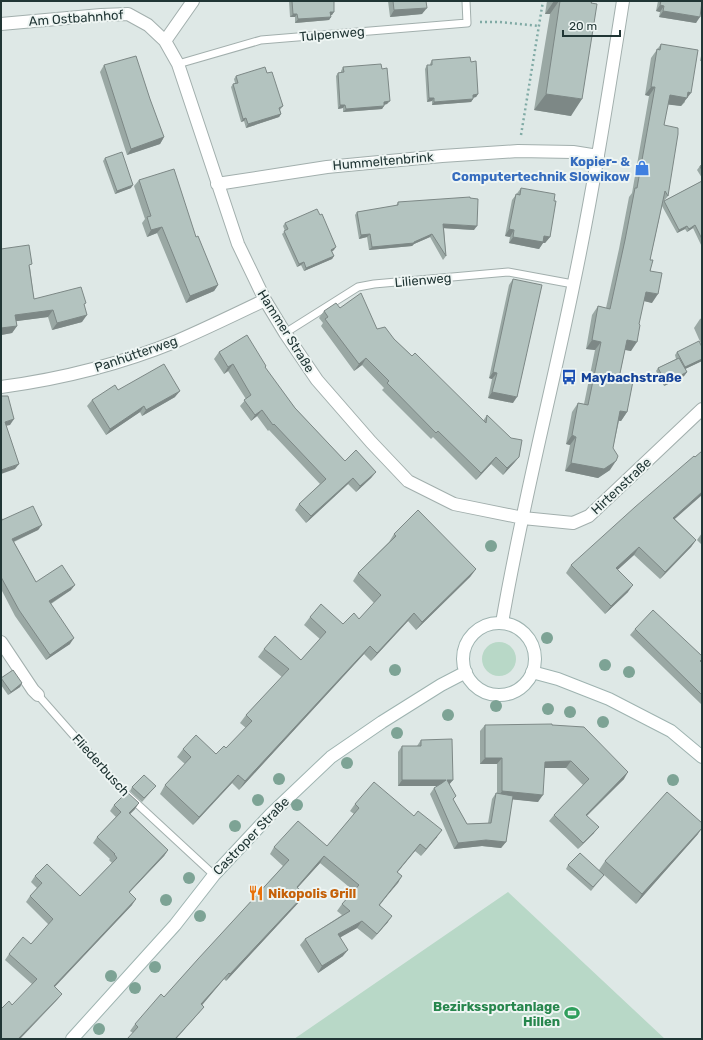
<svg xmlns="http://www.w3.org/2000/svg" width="703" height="1040" viewBox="0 0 703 1040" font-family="Rubik,sans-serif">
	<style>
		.green { fill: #b8d8c7 }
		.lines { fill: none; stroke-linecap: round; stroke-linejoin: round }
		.lane-casing { stroke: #a2afad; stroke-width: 9 }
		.street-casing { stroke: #a2afad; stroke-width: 14 }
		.secondary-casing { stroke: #9eb3b0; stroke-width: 14 }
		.path { stroke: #80aaa5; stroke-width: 2.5; stroke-dasharray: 2 3; stroke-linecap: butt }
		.lane { stroke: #fff; stroke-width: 7 }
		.street { stroke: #fff; stroke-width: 12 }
		.secondary { stroke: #fff; stroke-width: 12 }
		.tree { fill: #7da395 }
		.wall { fill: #9aa8a4 }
		.shaded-wall { fill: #7d8886 }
		.building { fill: #b3c3bf; stroke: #7d8886 }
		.labels { text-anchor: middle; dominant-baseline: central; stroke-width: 4; stroke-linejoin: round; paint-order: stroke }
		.street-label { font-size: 13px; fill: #213635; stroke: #eef5f3 }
		.shop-label { font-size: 13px; font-weight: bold; fill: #366cbe; stroke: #eef5f3; text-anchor: end }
		.transit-label { font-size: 13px; font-weight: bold; fill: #164399; stroke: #eef5f3; text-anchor: start }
		.food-label { font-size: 13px; font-weight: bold; fill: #c56008; stroke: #eef5f3; text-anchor: start }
		.leisure-label { font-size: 13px; font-weight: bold; fill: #27864d; stroke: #eef5f3; text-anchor: end }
	</style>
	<rect width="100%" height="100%" fill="#dee8e6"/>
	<path class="green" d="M482 659a17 17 0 1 1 34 0a17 17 0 1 1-34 0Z
		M508 892 665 1039H294Z"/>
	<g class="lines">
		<g class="lane-casing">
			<path id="lane" d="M178 64 261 40 467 23 466 1
				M285 333 358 287 374 284 508 272 573 284
				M38 695 120 788 214 875"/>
		</g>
		<g class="street-casing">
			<path id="street" d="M1 24 101 15 128 14 148 25 165 41 178 64 238 244 265 300 285 333 317 380 371 442 408 481 454 504 523 518 573 523 589 516 702 409
				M165 41 193 1
				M217 184 327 167 442 156 518 151 573 152 598 156
				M1 387C61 379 121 364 177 341 207 328 236 314 265 300
				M502 623C521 510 550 399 573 287 593 192 608 96 623 1
				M1 642 33 690 38 695"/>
		</g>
		<g class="secondary-casing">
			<path id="secondary" d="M463 659a36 36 0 1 1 72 0a36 36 0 1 1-72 0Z
				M532 672 558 679 609 699 671 731 702 757
				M72 1039 175 925 214 875 271 814 331 757 382 722 441 685 466 672"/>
		</g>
		<path class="path" d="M480 22H500L539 26
			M521 135 543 1"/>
		<use href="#lane" class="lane"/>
		<use href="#street" class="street"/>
		<use href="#secondary" class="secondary"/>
	</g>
	<g class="tree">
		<circle cx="491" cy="546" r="6"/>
		<circle cx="547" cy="638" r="6"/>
		<circle cx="605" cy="665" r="6"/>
		<circle cx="395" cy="670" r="6"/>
		<circle cx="629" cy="672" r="6"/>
		<circle cx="496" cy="706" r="6"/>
		<circle cx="548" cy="709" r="6"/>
		<circle cx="570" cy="712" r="6"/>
		<circle cx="448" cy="715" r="6"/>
		<circle cx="603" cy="722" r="6"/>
		<circle cx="397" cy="733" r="6"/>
		<circle cx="347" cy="763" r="6"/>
		<circle cx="279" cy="779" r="6"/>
		<circle cx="673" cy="780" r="6"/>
		<circle cx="258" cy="800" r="6"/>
		<circle cx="297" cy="805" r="6"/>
		<circle cx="235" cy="826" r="6"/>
		<circle cx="189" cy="878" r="6"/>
		<circle cx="166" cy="900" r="6"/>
		<circle cx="200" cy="916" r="6"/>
		<circle cx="155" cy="967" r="6"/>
		<circle cx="111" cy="976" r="6"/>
		<circle cx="135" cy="988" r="6"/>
		<circle cx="99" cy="1029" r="6"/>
	</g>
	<path class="wall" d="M289 1H334L332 15H331V17L329 20 295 23V17H290Z
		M388 1H426L422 14 390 17Z
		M547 1H592L571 116 534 110 550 14H545Z
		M658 1H702L696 23 659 17 660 12 656 11Z
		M661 44 685 102 681 106 668 104 664 125 668 196 663 202 664 201 702 181V247L693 228 687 232 685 229 677 233 662 206 650 260 652 303 644 301 631 351 625 350 619 378 627 412 621 421H619L613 448 610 470 598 478 565 471 570 445 566 444 572 412 578 403 584 404 595 350 586 349 592 315 598 306 606 308 619 249 629 197 632 193 649 96 645 95 651 58Z
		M702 51V61H700Z
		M432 60 471 62 478 94 476 97 473 98V99L471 102 432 105V101L427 102 425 69 427 65H430V64Z
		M104 65 164 137 160 144 127 155 100 72Z
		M343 67 382 69 387 104 384 105 382 109 343 112V108L338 109 336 76 338 73 341 72V71Z
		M267 73 283 106 280 110 281 114 279 117 246 128 244 121 241 122 231 87 233 84 235 83 234 79 236 76Z
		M105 158 131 188 115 194 103 161Z
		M702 165V178L697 170 700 166Z
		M139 180 196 237 218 285 214 291 186 303 157 233 147 237 142 223 145 219 134 186Z
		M521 188 554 201 550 237 545 243H543L539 249 509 243 510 237 505 236 512 200Z
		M398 202 474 230 444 228 446 256 443 260 430 237 414 244 412 246 369 250 367 237 359 239 355 215 357 212 396 206Z
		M285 223 334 250 332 251 334 256 332 259 304 271 301 265 297 267 282 234 285 231 283 226Z
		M1 249 30 267 34 299 84 306 82 322 52 330 48 317 16 321 17 326 12 333 1 335Z
		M513 279V403L488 398 492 379 489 378 509 285Z
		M340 308 394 339 412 356 483 421 487 415 519 457 514 463 503 475 491 464 476 480 433 437 431 439 382 390 384 388 362 365 354 371 321 326 323 323 319 318 324 311Z
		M702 318V346L694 328 700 319Z
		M702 347V361L685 369 687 372 684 376 664 386 656 371 658 368 676 359 675 355 677 352Z
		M219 352 266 366 265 368 295 408 345 461 376 472 371 478 356 492 348 484 306 523 295 510 299 504 320 484 269 430 268 431 257 416 251 421 240 406 246 399 228 371 224 374 214 359Z
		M118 390 175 397 142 416 140 412 106 435 87 406 92 400Z
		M1 516 2 520 42 525 38 530 14 542 36 582 71 590 51 604 70 644 46 660 15 616 1 589Z
		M675 519 696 540 691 547 660 579 634 555 617 570 628 592 605 614 566 573 571 565Z
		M702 533V545L697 540Z
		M394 534 476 569 470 577 416 630 408 621 371 661 364 654 239 790 232 783 193 825 160 794 165 785 185 764 177 757 183 749 216 754 226 748 246 728 240 723 246 715 282 677 258 657 264 649 301 660 320 639 304 625 310 617 343 624 359 619 374 603 353 581 358 573 389 542Z
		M635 629 700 662 702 663V705L630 635Z
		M1 678 22 683 20 687 8 695 1 685Z
		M485 725H552L624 779 587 816 594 833 578 849 549 821 554 815 583 785 566 768H545L538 802 512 799 506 842 501 848 482 846 454 849 430 794 434 788 438 786H398V752L402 746H417L421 740 453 780 449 784 456 796 453 800 467 824 488 823 492 799 496 793H497V764H480V731Z
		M156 786 142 802 130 791 132 787Z
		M355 804 437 837 421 856 415 851 397 872 402 876 380 905 388 922 372 940 357 928 340 937 343 956 318 973 300 945 305 939 342 915 337 911 342 904 354 891 320 863 297 888 304 895 300 901 226 981 224 979 202 1005 199 1013 133 1033 130 1031 135 1024 164 997 283 866 270 854 274 847 327 846 354 814 350 811Z
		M114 805 135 809 130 814 168 850 164 856 129 893 132 905 54 987 57 1000 32 984 5 960 9 954 31 944 49 925 26 902 30 896 37 888 31 882 35 876 80 896 112 863 109 860 110 859 93 843 97 837 116 817 110 811Z
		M698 834 636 904 604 875 591 891 566 869 568 865 599 870 605 861Z"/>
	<path class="shaded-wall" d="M554 1H559L550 14H545Z
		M660 5 664 6 660 12 656 11Z
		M427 8 422 14 390 17 394 10Z
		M663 11 700 17 696 23 659 17Z
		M330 12H334L332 15H328Z
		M293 14H297L295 17H290Z
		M331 17 329 20 295 23 298 19Z
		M651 87H655L649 96 645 95Z
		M688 92 691 93 681 106 663 104 670 95Z
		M478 94 476 97 471 98 473 95Z
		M546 94 582 99 571 116 534 110Z
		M429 98H434L432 101 427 102Z
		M473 99 471 102 432 105 434 102Z
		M390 101 387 104 382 105 384 102Z
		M340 105H345L343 108 338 109Z
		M384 106 382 109 343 112 346 109Z
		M281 114 279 117 246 128 248 124Z
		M246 118 244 121 241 122 243 119Z
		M164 137 160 144 127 155 131 149Z
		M133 185 131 188 115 194 117 191Z
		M443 224 477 226 474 230 441 228Z
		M695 225 693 228 687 232 689 229Z
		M687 226 685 229 677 233 679 230Z
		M162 227 157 233 147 237 151 230Z
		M509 229 514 230 510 237 505 236Z
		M370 234 367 237 359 239 361 235Z
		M432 234 430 237 414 244 412 246 369 250 372 247 414 242Z
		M544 236 550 237 545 243H543L539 249 509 243 513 237Z
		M336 247 334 250 329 253 331 250Z
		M334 256 332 259 304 271 306 268Z
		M304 262 301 265 297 267 299 264Z
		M218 285 214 291 186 303 190 296Z
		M646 292 658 294 652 303 640 300Z
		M53 310 48 317 10 322 15 315Z
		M87 315 82 322 52 330 57 323Z
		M17 326 12 333 1 335V328Z
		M592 340 601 342 595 350 586 349Z
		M627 340 637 342 631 351 621 349Z
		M366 358 362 365 354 371 359 364Z
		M702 359V361L683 370 685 367Z
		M233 364 228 371 224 374 228 367Z
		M493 372 497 373 492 379 489 378Z
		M687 372 684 376 664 386 666 383Z
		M180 391 175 397 142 416 146 410Z
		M492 392 517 397 513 403 488 398Z
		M144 406 140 412 106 435 110 429Z
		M262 410 257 416 251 421 255 415Z
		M620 411 627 412 621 421 614 420Z
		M14 419 10 425 1 427 5 422Z
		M572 435 576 437 570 445 566 444Z
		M496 457 491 464 476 480 481 473Z
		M519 457 514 463 503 475 507 468Z
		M616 461 610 470 598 478 565 471 571 463Z
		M19 464 15 469 1 474V470Z
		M376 472 371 478 356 492 360 486Z
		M353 478 348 484 306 523 311 516Z
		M702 492V495L668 525 673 518Z
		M42 525 38 530 8 544 12 539Z
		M696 540 691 547 660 579 665 572Z
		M639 547 634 555 611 576 616 568Z
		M476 569 470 577 416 630 422 622Z
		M75 585 71 590 45 607 49 601Z
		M633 585 628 592 605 614 611 606Z
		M414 613 408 621 371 661 377 653Z
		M74 638 70 644 46 660 50 655Z
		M370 646 364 654 239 790 245 781Z
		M22 683 20 687 8 695 11 692Z
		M485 758H502L497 764H480Z
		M571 761 566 768H541L545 762Z
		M628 772 624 779 581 821 586 815Z
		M238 775 232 783 193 825 199 817Z
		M402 780H446L441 786H398Z
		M447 780H453L448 786Z
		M502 791 543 795 538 802 497 798Z
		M139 803 135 809 125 819 129 813Z
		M599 827 594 833 578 849 583 843Z
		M702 828 698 834 636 904 642 894Z
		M442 830 437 837 421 856 426 849Z
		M486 840 506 842 501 848 482 846 454 849 458 843Z
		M420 844 415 851 392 879 397 872Z
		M168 850 164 856 124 898 129 892Z
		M324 856 320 863 292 894 297 887Z
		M402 876 398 883 374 911 379 905Z
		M304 895 300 901 226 981 230 974Z
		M136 899 132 905 50 992 54 986Z
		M392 916 388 922 372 940Z
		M362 921 357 928 334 941 338 934Z
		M348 950 343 956 318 973 322 966Z
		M229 973 224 979 197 1011 201 1004Z
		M62 994 57 1000 20 1039H18Z
		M204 1007 199 1013 176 1039H175Z"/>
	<path class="building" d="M292 1H334V12H330L331 17 298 19 297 14H293Z
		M393 1H426L427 8 394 10Z
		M560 1H592L591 3 597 4 582 99 546 94Z
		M661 1H702L700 17 663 11 664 6 660 5Z
		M661 44 698 50 691 93 688 92 687 98 670 95 664 125 678 128V134L668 196 665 191 650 260H653L650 271 662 273 658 294 646 292 639 324 640 325 637 342 627 340 619 378 628 379 634 376 627 412 620 411 613 448 618 456 616 461 604 469 571 463 576 437 572 435 578 403 588 405 601 342 592 340 598 306 610 309 625 240 635 188H637L655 87H651L657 49 660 50Z
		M136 56 150 99 164 137 131 149 104 65Z
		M470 57 471 62 476 61 478 94 473 95V99L434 102V98H429L427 65H432V60Z
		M381 64 382 69 387 68 390 101 384 102V106L346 109 345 105H340L338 73 344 72 343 67Z
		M265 67 267 73 272 72 283 106 279 108 281 114 248 124 246 118 243 119 233 84 238 83 236 76Z
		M122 152 133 185 117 191 105 158Z
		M702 165V171L700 166Z
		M174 169 196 237 198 236 218 285 190 296 162 227 151 230 147 217 151 216 139 180Z
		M702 181V239L695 225 689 229 687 226 679 230 664 201Z
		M521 188 555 194 554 201H556L550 237 544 236 543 242 513 237 514 230 509 229 516 194 520 195Z
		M470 197V198L478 199 477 226 443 224 446 256 432 234 414 242V243L372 247 370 234 361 235 357 212 398 205V202Z
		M317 209 320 215 322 214 336 247 331 250 334 256 306 268 304 262 299 264 284 231 288 229 285 223Z
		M29 245 32 264 29 265 34 299 81 287 86 303 84 304 87 315 57 323 53 310 15 315 17 326 1 328V249Z
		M513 279 542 285 517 397 492 392 497 373 493 372Z
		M361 293 377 329 385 327 394 339 412 356 415 353 486 423 487 415 511 438 522 440 519 457 507 468 496 457 481 473 438 431 436 433 387 383 389 381 366 358 359 364 325 319 328 317 324 311 336 303 340 308Z
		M247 335 266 366 265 367 295 408 345 461 356 450 376 472 360 486 353 478 311 516 299 504 326 479 274 424 273 425 262 410 255 415 244 400 251 395 233 364 228 367 219 352Z
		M699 341 702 347V359L685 367 677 352Z
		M679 358 687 372 666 383 658 368Z
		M164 364 180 391 146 410 144 406 110 429 92 400 115 385 118 390Z
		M1 396H8L14 419 5 422 19 464 1 470Z
		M702 451V492L673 518 696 540 665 572 639 547 616 568 633 585 611 606 571 565 635 507 694 456 695 457Z
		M33 506 42 525 12 539 36 582 62 565 75 585 49 601 74 638 50 655 19 610 1 577V516L2 520Z
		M418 510 476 569 422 622 414 613 377 653 370 646 245 781 238 775 199 817 165 785 191 757 183 749 196 735 216 754 224 746 226 748 252 721 246 715 289 669 264 649 275 636 301 660 326 632 310 617 321 604 343 624 354 613 359 619 381 595 358 573 396 536 394 534Z
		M653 610 702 656V659L700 661 702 663V695L635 629Z
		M13 670 22 683 11 692 1 678Z
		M552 724V725L584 727 628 772 586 815 599 827 583 843 554 815 589 779 571 761 545 762 543 795 502 791V758H485V725Z
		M452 739 453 780H447L456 796 453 799 467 824 491 823 496 793 513 796 506 842 486 840 458 843 434 788 442 783 446 780H402V746H421V740Z
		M144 775 156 786 144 798 132 787Z
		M374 782 414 816 418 811 442 830 426 849 420 844 397 872 402 876 379 905 392 916 377 934 362 921 338 934 348 950 322 966 305 939 350 911 342 904 359 885 324 856 297 887 304 895 230 974 229 973 201 1004 204 1007 175 1039H127L138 1027 135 1024 161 994 164 997 198 959 289 860 274 847 298 821 327 846 359 808 355 804Z
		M127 792 139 803 129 813 168 850 129 892 136 899 54 986 62 994 18 1039H1V1009L9 1001 12 1005 37 979 9 954 23 937 31 944 53 919 30 896 42 883 35 876 47 864 80 896 117 858 114 854H115L97 837 121 812 114 805Z
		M667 792 702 823V828L642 894 605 861Z
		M580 853 604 875 593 887 568 865Z"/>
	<defs>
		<g id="shop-bare" transform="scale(1.2)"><path d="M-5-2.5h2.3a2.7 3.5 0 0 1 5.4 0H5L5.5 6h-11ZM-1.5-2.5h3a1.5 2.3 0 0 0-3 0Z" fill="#3f7fe0" stroke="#eef5f3" stroke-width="2.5" paint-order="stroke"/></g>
		<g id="bus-bare" transform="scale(1.2)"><path d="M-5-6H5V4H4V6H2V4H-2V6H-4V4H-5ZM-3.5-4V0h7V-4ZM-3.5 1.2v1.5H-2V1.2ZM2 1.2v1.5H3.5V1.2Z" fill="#1a4fb4" stroke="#eef5f3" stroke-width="2.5" paint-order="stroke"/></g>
		<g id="restaurant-bare" transform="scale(1.2)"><path d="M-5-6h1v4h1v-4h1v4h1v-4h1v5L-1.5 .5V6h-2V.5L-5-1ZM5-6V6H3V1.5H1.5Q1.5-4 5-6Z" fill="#e8710a" stroke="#eef5f3" stroke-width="2.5" paint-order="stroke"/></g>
		<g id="stadium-bare" transform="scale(1.2)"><path d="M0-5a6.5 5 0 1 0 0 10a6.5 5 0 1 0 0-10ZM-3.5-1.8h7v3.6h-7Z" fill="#2e9e5b" stroke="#eef5f3" stroke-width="2.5" paint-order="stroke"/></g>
	</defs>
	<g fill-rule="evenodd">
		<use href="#shop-bare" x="642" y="168"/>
		<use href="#bus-bare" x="569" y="377"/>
		<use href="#restaurant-bare" x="256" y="893"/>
		<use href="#stadium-bare" x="572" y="1013"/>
	</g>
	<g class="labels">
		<g class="street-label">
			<text transform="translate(76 18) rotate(-4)">Am Ostbahnhof</text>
			<text transform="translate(332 34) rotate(-5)">Tulpenweg</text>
			<text transform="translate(383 161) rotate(-5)">Hummeltenbrink</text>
			<text transform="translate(423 280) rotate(-5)">Lilienweg</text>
			<text transform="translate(286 331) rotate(58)">Hammer Straße</text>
			<text transform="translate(136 354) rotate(-19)">Panhütterweg</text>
			<text transform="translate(621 486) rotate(-43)">Hirtenstraße</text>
			<text transform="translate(101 765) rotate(48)">Fliederbusch</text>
			<text transform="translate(251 836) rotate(-46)">Castroper Straße</text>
		</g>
		<g class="shop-label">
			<text x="630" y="161">Kopier- &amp;<tspan x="630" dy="15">Computertechnik Slowikow</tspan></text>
		</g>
		<g class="transit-label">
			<text x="581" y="377">Maybachstraße</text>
		</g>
		<g class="food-label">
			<text x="268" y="893">Nikopolis Grill</text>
		</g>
		<g class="leisure-label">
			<text x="560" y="1006">Bezirkssportanlage<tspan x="560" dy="15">Hillen</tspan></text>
		</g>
	</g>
	<rect width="703" height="1040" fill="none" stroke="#213635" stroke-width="4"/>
	<path d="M563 30v6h57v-6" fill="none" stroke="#213635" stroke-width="2"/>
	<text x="569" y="30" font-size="12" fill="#213635" stroke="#eef5f3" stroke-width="3" paint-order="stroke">20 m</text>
</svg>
